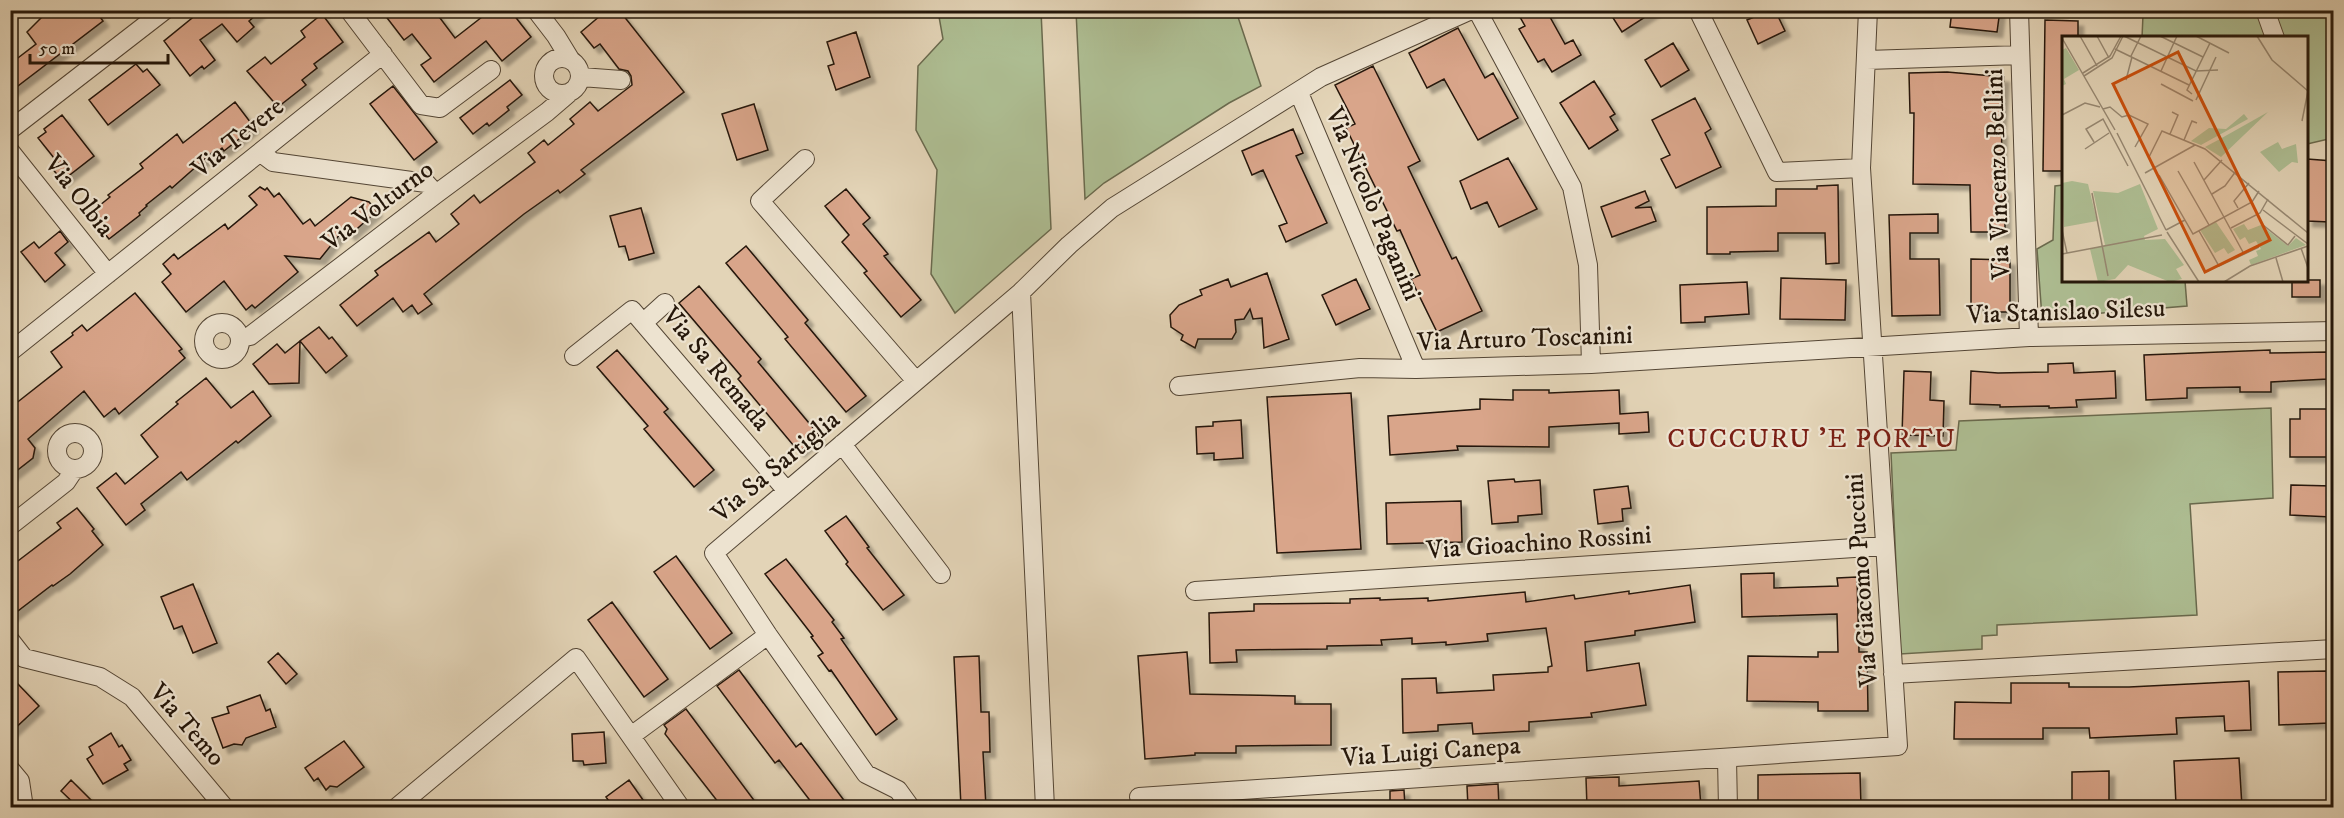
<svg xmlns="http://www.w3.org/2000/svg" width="2344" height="818" viewBox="0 0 2344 818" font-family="'IM FELL DW Pica',serif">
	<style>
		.green { fill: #aebe93; stroke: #6a6a4e; stroke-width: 1.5 }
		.building { fill: #d9a58a; stroke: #25170a; stroke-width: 1.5; filter: url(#shadow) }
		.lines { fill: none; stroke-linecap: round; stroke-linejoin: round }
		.minor-casing { stroke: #544635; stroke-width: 20 }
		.minor { stroke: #ede3d0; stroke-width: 18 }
		.labels { text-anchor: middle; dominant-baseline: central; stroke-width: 4.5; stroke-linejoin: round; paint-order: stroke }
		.street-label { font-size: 26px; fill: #25170a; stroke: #ede3d0 }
		.neighbourhood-label { font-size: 27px; letter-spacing: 1.5px; fill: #7a1f14; stroke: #ede3d0 }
		.inset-road { fill: none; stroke: #978872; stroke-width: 1.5 }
		.view { fill: #cb4f0c; fill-opacity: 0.15; stroke: #cb4f0c; stroke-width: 3 }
		.inset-edge { fill: none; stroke: #25170a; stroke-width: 3 }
	</style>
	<defs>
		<filter id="shadow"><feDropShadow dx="5.5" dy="5.5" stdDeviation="1.5" flood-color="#0004"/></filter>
	</defs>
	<rect width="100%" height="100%" fill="#e3d4b7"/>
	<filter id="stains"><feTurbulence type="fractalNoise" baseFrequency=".00333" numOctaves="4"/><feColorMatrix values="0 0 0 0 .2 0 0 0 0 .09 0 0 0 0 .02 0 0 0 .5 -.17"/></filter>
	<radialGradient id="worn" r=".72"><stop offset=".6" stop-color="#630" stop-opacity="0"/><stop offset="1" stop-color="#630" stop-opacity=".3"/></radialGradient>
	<path class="green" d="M938 11H1041L1051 229 955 313 931 274 937 170 916 130 918 66 943 39Z
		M1076 11H1236L1261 86 1229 103 1104 183 1085 199Z
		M2152 11H2333V138L2307 144 2306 38H2142L2143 15Z
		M2063 185 2064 280 2185 281 2187 306 2042 318 2037 249 2053 240 2055 186Z
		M2271 408 2273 498 2190 504 2197 615 1997 625V635L1982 636V649L1900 654 1891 453 1956 450 1959 421Z"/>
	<path class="building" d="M49 10H95L103 21 10 92V64L36 44 27 32Z
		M202 10H262L249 21 254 27 237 42 222 24 200 40 215 60 204 69 202 66 190 76 164 41Z
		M381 10H434L455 38 491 10H510L531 37 502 61 486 41 434 82 421 65 431 58 412 34 404 40Z
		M607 10H619L684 92 581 170 585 174 560 193 558 190 524 214 424 294 432 304 418 314 412 305 403 312 393 298 357 326 340 305 378 275 375 271 429 232 436 242 459 224 451 214 474 195 480 203 535 162 528 153 544 140 548 145 574 124 570 119 590 102 598 111 632 85 631 76 628 71 619 69 600 44 594 48 581 32Z
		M1516 10H1546L1565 44 1573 40 1581 55 1552 72 1544 59 1538 62 1519 29 1525 26Z
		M1608 10H1656L1622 32Z
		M1751 10H1775L1785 31 1758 44 1747 20 1754 17Z
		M1952 10H2000L1997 32 1950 27Z
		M322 14 343 42 314 64 317 68 302 80 306 85 278 107 247 71 265 57 271 64 305 37 301 31Z
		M2045 20 2078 21V38H2064V171H2043Z
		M1458 28 1485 78 1493 73 1518 118 1478 140 1444 79 1427 88 1409 53Z
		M856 32 870 77 836 90 828 66 834 64 827 42Z
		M1673 43 1689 70 1661 87 1645 60Z
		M136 64 143 72 147 69 160 85 108 125 89 100Z
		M1373 66 1420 161 1408 167 1452 259 1456 257 1482 311 1437 332 1411 279 1420 275 1400 230 1397 231 1346 128 1355 124 1335 85Z
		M1947 72 2004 77 2000 131H2002L2000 187H2005V232H1971L1970 185 1913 184 1914 113H1910L1909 73Z
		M510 80 522 95 507 107 509 110 489 126 487 123 473 134 460 118Z
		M1594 81 1615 114 1610 117 1618 130 1589 149 1560 103Z
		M393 86 437 142 414 160 370 104Z
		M1695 98 1711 129 1705 133 1721 167 1676 188 1661 159 1670 155 1652 120Z
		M235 102 254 127 224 151 222 148 217 152 215 150 172 188 170 186 146 205 147 206 139 213 140 215 109 239 89 214 110 197 108 195 143 168 140 164 177 134 183 143Z
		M754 104 768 150 737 160 722 114Z
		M62 115 94 156 62 181 52 168 58 163 38 138 46 132 44 129Z
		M1293 129 1303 153 1296 156 1327 223 1286 242 1279 226 1287 223 1263 170 1252 175 1242 151Z
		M1508 158 1537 209 1499 227 1487 202 1471 209 1460 181Z
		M2307 159 2333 161 2330 222 2307 221Z
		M1838 185 1839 263 1826 264 1825 233H1778V251L1730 252V254H1707V207L1776 206V189H1817V186Z
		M260 187 265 190 267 188 274 197 279 193 303 224 310 219 315 226 351 197 369 202 377 211 350 235 344 229 320 259 285 256 298 272 255 308 252 305 246 310 224 281 186 312 162 282 171 274 163 264 174 254 178 259 225 224 228 229 257 205 249 196Z
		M846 189 870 218 863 224 888 254 884 256 921 300 901 317 864 273 867 271 842 242 849 235 825 206Z
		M1645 191 1649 201 1635 208 1651 207 1656 221 1612 237 1601 207Z
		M641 208 654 253 629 260 625 246 619 247 610 216Z
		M1938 214V233H1910V259H1939L1940 315 1892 316 1889 215Z
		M60 231 68 242 55 253 65 265 45 282 21 252 34 242 39 248Z
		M746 246 808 320 805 323 866 396 846 412 785 339 788 337 726 263Z
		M1971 259 2010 260V312H1984V306L1971 305Z
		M1267 273 1289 339 1264 348 1262 318 1253 319 1250 309 1244 319 1235 320 1236 332 1232 339H1198L1195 348 1181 340 1183 335 1171 327 1170 315 1179 305 1202 295 1200 290 1228 279 1231 287Z
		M1781 278 1846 280 1845 320 1780 319Z
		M1356 279 1370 309 1336 325 1322 295Z
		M2292 280H2320V297H2292Z
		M1747 282 1749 314 1705 317V322L1681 323 1680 285Z
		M699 286 761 359 758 362 819 435 799 452 738 379 741 376 679 303Z
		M135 293 182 349 179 351 185 358 119 414 115 408 104 417 84 391 28 439 35 448 33 458 10 476V408L62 367 51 352 73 335 72 333 82 325 87 331Z
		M319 327 329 339 332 337 347 356 326 373 300 341Z
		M300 341 299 383 269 384 253 364 277 344 285 353Z
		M617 350 668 409 664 412 714 470 694 487 644 429 648 426 597 367Z
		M2270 350V353L2328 352V379L2271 382V392H2240V387L2187 388V398L2146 400 2144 355Z
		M2073 363 2074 373 2115 371 2116 398 2076 400 2077 407 2049 408V406L2000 407V405L1970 404 1971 371 1998 373 2048 372V364Z
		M1904 371 1931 372 1930 400 1944 401 1943 436 1902 435Z
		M206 378 231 408 253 391 271 416 238 443 236 441 187 480 181 472 141 504 145 510 126 525 97 488 116 473 125 484 158 457 141 435 178 404 176 402Z
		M1513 390H1549V393L1619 390 1620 414 1648 412 1649 432 1619 434V423L1549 427V447L1457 446 1458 450 1390 455 1388 416 1480 409V399L1513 400Z
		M1351 393 1361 549 1277 553 1267 397Z
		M2300 409H2328L2327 457H2290V419H2300Z
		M1241 420 1243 458 1214 460V453L1197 454 1196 427 1213 426V422Z
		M1514 479 1515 482 1540 480 1542 514 1518 516V522L1492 524 1488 481Z
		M2291 485 2332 486 2331 517 2290 515Z
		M1628 486 1631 508 1622 509 1623 521 1598 524 1594 490Z
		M1461 501 1462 542 1387 544 1386 503Z
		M77 508 94 529 92 531 103 545 70 574 53 586 52 585 10 617V567L61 528 57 523Z
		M846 516 869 547 867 548 904 595 883 610 846 564 848 562 825 531Z
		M676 556 732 633 710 649 654 572Z
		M786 559 834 620 832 622 844 638 841 639 897 719 876 735 831 670 829 671 818 656 823 653 811 637 813 636 765 574Z
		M1774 573V588L1838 586 1837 578 1857 577 1859 652H1867L1868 711H1818V702L1747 701 1748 656 1818 657V652H1838L1837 614 1742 617 1741 574Z
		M193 584 217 643 193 653 182 626 174 629 161 597Z
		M1690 585 1695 622 1635 631V635L1585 642 1587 671 1639 663 1646 705 1591 713 1592 717 1529 722V731L1473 734 1472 723 1438 725V731L1403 733 1402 679 1436 678 1437 693 1494 690 1493 675 1548 672V667L1552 666 1546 628 1487 634 1488 641 1446 645V642L1412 644V638L1381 640 1382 645 1327 646V649L1236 650 1237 662 1210 663 1209 613 1254 611V604L1350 603V599L1380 598V600L1428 598V601L1525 592 1526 602 1574 595 1575 599 1629 591V594Z
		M612 602 668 679 644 697 588 620Z
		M1187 652 1190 694 1295 696V704H1331V745L1236 746V753H1195V755L1145 759 1138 656Z
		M278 653 297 674 286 684 268 662Z
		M979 656 981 712H989L990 752H983L986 807H961L954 657Z
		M739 670 796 747 801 743 849 807H815L779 760 775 763 717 686Z
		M2328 671 2330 723 2279 725 2278 672Z
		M2249 681 2251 730 2225 731 2224 716 2176 718 2177 734 2090 738 2089 728H2043V739H1954L1955 702 2011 703V683H2069V687H2129Z
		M18 684 39 706 10 733V691Z
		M260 695 266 711 270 709 276 727 246 738 242 745 234 744 223 748 212 718 229 713 227 707Z
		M686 709 759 807H722L665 734 667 729 664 725Z
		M604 732 606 763 584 765 583 761H573L572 734Z
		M111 733 119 747 122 745 131 760 124 764 128 770 103 784 87 759 93 755 89 747Z
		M344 741 364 767 337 787 330 786 326 790 318 778 314 781 305 768Z
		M2239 758 2242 807H2188V804L2176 805 2174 761Z
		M2109 771V807H2072V772Z
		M1860 773 1861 807H1758V775Z
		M1619 777V786L1699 781 1701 807H1587L1586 778Z
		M71 780 98 807H78L61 791Z
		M629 780 648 807H613L606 797Z
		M1498 784 1499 807H1468L1467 786Z
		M1404 790 1405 807H1390V791Z"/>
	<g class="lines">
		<g class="minor-casing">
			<path id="minor" d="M349 10 421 105 440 108 491 70
				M536 10 556 36 570 59
				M1477 10 1572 187 1588 265 1591 364
				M1698 10 1777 172 1861 168
				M2019 10 2029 337
				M2265 10 2275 38
				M544 76a18 18 0 1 1 36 0a18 18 0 1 1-36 0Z
				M1867 60 2020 55
				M581 77 621 80
				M1299 93 1416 369
				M10 130 165 10
				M10 151 108 274
				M261 153 273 162 426 183 436 194
				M805 159 760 201 916 381
				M1021 292 1045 808
				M204 341a18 18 0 1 1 36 0a18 18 0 1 1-36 0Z
				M643 323 665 303
				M240 338 250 336 436 194 547 112 568 94
				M10 352 383 54
				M574 356 632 310 787 491
				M1179 386 1360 368 1416 369 1591 364 2029 337 2334 331
				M57 451a18 18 0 1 1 36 0a18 18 0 1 1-36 0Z
				M842 444 941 574
				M10 526 66 482 74 470
				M1195 591 1885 546
				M10 640 24 658 100 677 132 697 225 808
				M1893 674 2334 649
				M631 736 768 635
				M1727 759 1728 808
				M10 769 20 781 24 808
				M1139 797 1898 746 1861 168 1868 10
				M396 808 576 658 681 808
				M911 808 898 790 866 774 768 635 714 553 1021 292 1069 245 1112 208 1321 77 1471 10"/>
		</g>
		<use href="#minor" class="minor"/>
	</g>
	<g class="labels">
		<g class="street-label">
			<text transform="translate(238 138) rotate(-39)">Via Tevere</text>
			<text transform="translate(1998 174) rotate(-92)">Via Vincenzo Bellini</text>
			<text transform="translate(79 196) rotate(52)">Via Olbia</text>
			<text transform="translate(1373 204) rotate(67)">Via Nicolò Paganini</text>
			<text transform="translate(378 206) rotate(-37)">Via Volturno</text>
			<text transform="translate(2066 312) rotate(-2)">Via Stanislao Silesu</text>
			<text transform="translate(1525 339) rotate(-2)">Via Arturo Toscanini</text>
			<text transform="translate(716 369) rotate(50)">Via Sa Remada</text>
			<text transform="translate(776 467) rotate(-40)">Via Sa Sartiglia</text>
			<text transform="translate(1539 543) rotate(-4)">Via Gioachino Rossini</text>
			<text transform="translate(1862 580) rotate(-94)">Via Giacomo Puccini</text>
			<text transform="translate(187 725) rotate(49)">Via Temo</text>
			<text transform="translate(1431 752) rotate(-4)">Via Luigi Canepa</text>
		</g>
		<g class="neighbourhood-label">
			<text x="1812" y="439">CUCCURU 'E PORTU</text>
		</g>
	</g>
	<g transform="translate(2062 36)">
		<rect width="246" height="246" fill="#e3d4b7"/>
		<path d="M4 12 17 34 2 43 4 48 0 50V14ZM206 76 159 121 143 111 158 103ZM182 78 186 83 139 109 129 105 147 92 164 93ZM216 106 220 113 234 108 236 127 230 126 217 136 198 116ZM10 145 26 148 35 185 2 191 0 147ZM78 148 96 193 82 200 83 204 103 203 122 229 114 233 120 243 108 246 66 229 53 243 36 246 28 213 43 209 31 155 56 157ZM154 186 173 214 166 218 162 212 153 217 138 194ZM182 188 186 194 199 189 226 210 234 202 244 209 189 229 187 224 196 220 194 215 199 213 194 205 187 208 183 201 178 204 171 193Z" fill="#aebe93"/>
		<path class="inset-road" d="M18 0 35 30M35 0 47 22M62 0 134 35 156 34M98 0 141 21M134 0 167 17M195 0 210 24 246 55M0 2 53 94M53 13 127 49M69 20 79 0M99 35 115 0M21 37 48 20 59 0M22 40 50 22 61 0M64 44 70 21M99 48 131 65M130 58 125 54 148 7M134 64 154 21M41 73 48 71 60 81 67 79 86 88 73 111M0 79 23 67 38 71M240 85 246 55M55 97 104 194M108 98 116 79 110 76M122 104 130 85 135 87M32 106 24 93 41 83 66 130M23 113 47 97M87 121 100 95 143 113 246 197M132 126 182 218M116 135 147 189M83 137 133 109M97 139 131 198 190 166 197 155M142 144 160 124M30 157 46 240M150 158 163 150 174 135M176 172 172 165 187 147M201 174 246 208M201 189 226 209 233 200M169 192 198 177 206 163M0 194 5 217M104 194 123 184M137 195 157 230 197 211M105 196 137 246M239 212 246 232M0 218 100 199M214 222 221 246M162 246 188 230 246 210"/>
		<path class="view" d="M116 16 208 204 143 236 51 48Z"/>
		<rect width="246" height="246" class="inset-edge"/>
	</g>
	<rect width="2344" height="818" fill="none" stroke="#e3d4b7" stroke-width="36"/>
	<rect x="12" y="12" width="2320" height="794" fill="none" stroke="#25170a" stroke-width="3"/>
	<rect x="18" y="18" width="2308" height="782" fill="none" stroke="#25170a" stroke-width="1.5"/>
	<path d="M30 54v9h138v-9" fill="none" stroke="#25170a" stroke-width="3"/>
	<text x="39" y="54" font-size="18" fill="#25170a" stroke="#ede3d0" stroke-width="4.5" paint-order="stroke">50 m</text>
	<rect width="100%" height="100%" filter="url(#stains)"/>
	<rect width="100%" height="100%" fill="url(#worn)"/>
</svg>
